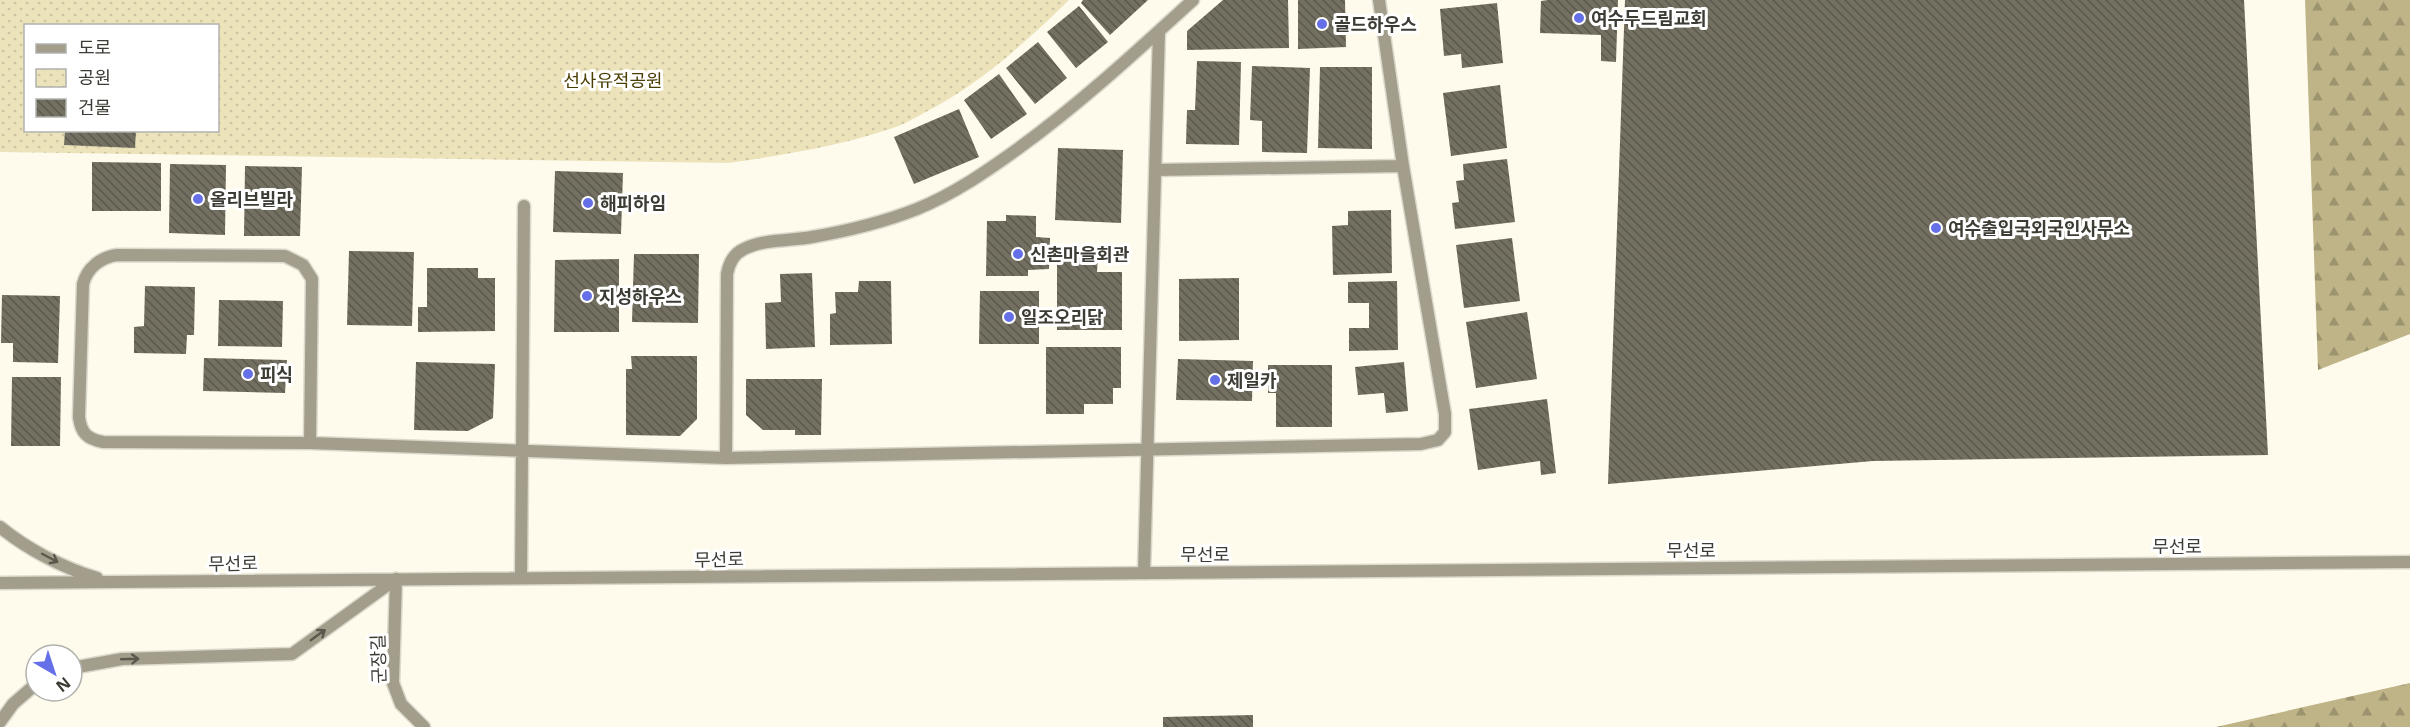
<svg xmlns="http://www.w3.org/2000/svg" width="2410" height="727" viewBox="0 0 2410 727" font-family="'Open Sans','Noto Sans KR',sans-serif">
	<style>
		.forest { fill: url(#forest-firs) }
		.park { fill: url(#park-dots); fill-rule: evenodd }
		.building { fill: url(#building-back-hatch) }
		.lines { fill: none; stroke-linecap: round; stroke-linejoin: round }
		.minor-casing { stroke: #dbd8cc; stroke-width: 15 }
		.tertiary-casing { stroke: #dbd8cc; stroke-width: 15 }
		.minor { stroke: #a39e8b; stroke-width: 12 }
		.tertiary { stroke: #a39e8b; stroke-width: 12 }
		.oneway { stroke: #5b594e }
		.poi-dot { fill: #656fe7; stroke: #fff; stroke-width: 2 }
		.labels { text-anchor: middle; dominant-baseline: central; stroke-width: 6; stroke-linejoin: round; paint-order: stroke }
		.poi-label { font-size: 18px; font-weight: bold; fill: #3c3b34; stroke: #fff; text-anchor: start }
		.park-label { font-size: 18px; fill: #4a3e03; stroke: #fff }
		.street-label { font-size: 18px; fill: #3c3b34; stroke: #fff }
	</style>
	<defs>
		<pattern id="forest-firs" width="22" height="20" patternUnits="userSpaceOnUse" patternTransform="scale(1.5)"><rect width="22" height="20" fill="#bfb487"/><path d="M5 1l3.5 6h-7zM16 11l3.5 6h-7z" fill="#9c946f"/></pattern>
		<pattern id="park-dots" width="8" height="8" patternUnits="userSpaceOnUse" patternTransform="scale(1.5)"><rect width="8" height="8" fill="#ece3bb"/><path d="M2 2h.1M6 6h.1" fill="none" stroke="#cbc4a1" stroke-width="1.8" stroke-linecap="round"/></pattern>
		<pattern id="building-back-hatch" width="6" height="6" patternUnits="userSpaceOnUse" patternTransform="scale(1.5)"><rect width="6" height="6" fill="#737061"/><path d="M-1 5l2 2M0 0l6 6M5-1l2 2" fill="none" stroke="#5b584d"/></pattern>
	</defs>
	<rect width="100%" height="100%" fill="#fefbed"/>
	<path class="forest" d="M2305 0H2410V334L2318 370Z
		M2410 683V727H2216Z"/>
	<path class="park" d="M0 0H1069C1024 44 979 85 922 114 913 119 903 125 893 128 840 146 784 155 728 163L0 152ZM26 26H218V130H26Z"/>
	<path class="building" d="M1083 0H1148L1110 35 1081 3Z
		M1223 0H1288L1289 48 1187 50V31Z
		M1298 0H1345L1346 47 1298 49Z
		M1548 0H1618L1616 62 1601 61V35L1540 33 1541 1Z
		M1625 0H2244L2268 455 1873 461 1608 484Z
		M1497 3 1503 63 1462 68 1461 54 1444 56 1440 9Z
		M1079 6 1108 42 1076 68 1047 32Z
		M1038 42 1067 78 1035 104 1006 68Z
		M1197 61 1241 62 1239 145 1186 144 1187 110H1195Z
		M1252 66 1310 68 1307 153 1262 152V121L1250 120Z
		M1320 67H1372V149L1318 148Z
		M999 74 1027 114 991 139 964 100Z
		M1500 85 1507 148 1451 156 1443 93Z
		M959 109 979 157 914 184 894 137Z
		M65 130H136L135 148 64 145Z
		M1058 148 1123 150 1121 223 1055 220Z
		M1507 159 1515 222 1455 229 1452 203 1459 202 1456 181 1464 180 1463 164Z
		M92 162 161 163V211H92Z
		M170 164 226 165 225 235 169 233Z
		M245 166 302 167 300 236H244Z
		M555 171 623 173 621 234 553 232Z
		M1391 210 1392 273 1333 275 1332 226 1348 225V211Z
		M1006 215 1036 216V237L1050 238 1049 269 1028 270V276H986L987 221H1006Z
		M1512 238 1520 301 1464 308 1456 245Z
		M349 251 414 252 412 326 347 325Z
		M634 254H699L698 323 632 322Z
		M1057 255 1098 256 1097 272H1122V330H1057Z
		M619 259V332H554L555 260Z
		M427 268H478V278H495V331L418 332V307H427Z
		M812 273 815 347 766 349 765 303 781 302 780 274Z
		M1239 278V340L1179 341V279Z
		M859 281H891L892 344 830 345V314L836 313 835 292H858Z
		M1397 281 1398 350 1349 351V328H1369V303H1348V282Z
		M145 286 195 287 194 335H187L186 354 134 353V327L144 326Z
		M980 291H1039V344H979Z
		M2 295 60 296 58 363 13 362V343H1Z
		M219 300 283 301 282 347 218 346Z
		M1527 312 1537 379 1476 388 1466 322Z
		M1046 347H1121V388H1113V404H1084V414H1046Z
		M631 356H697V419L680 436 626 435V369H632Z
		M204 358 287 360 285 393 203 391Z
		M1178 359 1253 361 1252 401 1176 400Z
		M416 362 495 364 493 418 468 431 414 430Z
		M1404 362 1408 411 1386 413 1384 393 1358 395 1355 367Z
		M1268 365H1332V427H1276V393H1268Z
		M12 377H61L60 446H11Z
		M746 379H822L821 435H795V430H763L746 415Z
		M1547 399 1556 473 1541 475 1540 461 1478 470 1469 409Z
		M1253 715V727H1163V717Z"/>
	<g class="lines">
		<g class="minor-casing">
			<path id="minor" d="M1156 170 1403 166
				M117 255 285 256 303 265 312 279 310 443 103 442C87 439 81 433 79 417L83 284C87 268 101 257 117 255Z
				M310 443 726 458 1421 444 1438 440 1445 432V414L1403 166 1379 0
				M726 458 727 274C729 263 733 254 744 249 763 239 790 241 812 237 847 231 884 222 917 209 954 194 987 171 1019 148 1081 103 1137 51 1193 0
				M1144 573 1159 31
				M521 578 524 206
				M396 579 393 683 401 704 424 727"/>
		</g>
		<g class="tertiary-casing">
			<path id="tertiary" d="M0 527C27 549 63 568 97 578
				M0 583 2410 562
				M72 668 122 659 292 654 396 579
				M0 722 13 704 36 684"/>
		</g>
		<use href="#minor" class="minor"/>
		<use href="#tertiary" class="tertiary"/>
	</g>
	<defs><path id="oneway-shaft" d="M-6 0H5M1.5-3L5.5 0L1.5 3" fill="none" stroke-width="1.6" stroke-linecap="round" stroke-linejoin="round" transform="scale(1.5)"/></defs>
	<g class="oneway">
		<use href="#oneway-shaft" transform="translate(50 558) rotate(28)"/>
		<use href="#oneway-shaft" transform="translate(318 635) rotate(-36)"/>
		<use href="#oneway-shaft" transform="translate(130 659) rotate(-2)"/>
	</g>
	<g class="poi-dot">
		<circle cx="1579" cy="18" r="6"/>
		<circle cx="1322" cy="24" r="6"/>
		<circle cx="198" cy="199" r="6"/>
		<circle cx="588" cy="203" r="6"/>
		<circle cx="1936" cy="228" r="6"/>
		<circle cx="1018" cy="254" r="6"/>
		<circle cx="587" cy="296" r="6"/>
		<circle cx="1009" cy="317" r="6"/>
		<circle cx="248" cy="374" r="6"/>
		<circle cx="1215" cy="380" r="6"/>
	</g>
	<g class="labels">
		<g class="poi-label">
			<text x="1591" y="18">여수두드림교회</text>
			<text x="1334" y="24">골드하우스</text>
			<text x="210" y="199">올리브빌라</text>
			<text x="600" y="203">해피하임</text>
			<text x="1948" y="228">여수출입국외국인사무소</text>
			<text x="1030" y="254">신촌마을회관</text>
			<text x="599" y="296">지성하우스</text>
			<text x="1021" y="317">일조오리닭</text>
			<text x="260" y="374">피식</text>
			<text x="1227" y="380">제일카</text>
		</g>
		<g class="park-label">
			<text x="613" y="80">선사유적공원</text>
		</g>
		<g class="street-label">
			<text x="2177" y="546">무선로</text>
			<text x="1691" y="550">무선로</text>
			<text x="1205" y="554">무선로</text>
			<text transform="translate(719 559) rotate(-1)">무선로</text>
			<text transform="translate(233 563) rotate(-1)">무선로</text>
			<text transform="translate(378 659) rotate(-92)">군장길</text>
		</g>
	</g>
	<rect x="24" y="24" width="195" height="108" fill="#ffffff" stroke="#b1b1ae" stroke-width="1.5"/>
	<rect x="36" y="44" width="30" height="9" fill="#a39e8b" stroke="#b1b1ae" stroke-width="1.5"/>
	<text x="78" y="54" font-size="18" fill="#3c3b34">도로</text>
	<rect x="36" y="69" width="30" height="18" fill="url(#park-dots)" stroke="#b1b1ae" stroke-width="1.5"/>
	<text x="78" y="84" font-size="18" fill="#3c3b34">공원</text>
	<rect x="36" y="99" width="30" height="18" fill="url(#building-back-hatch)" stroke="#b1b1ae" stroke-width="1.5"/>
	<text x="78" y="114" font-size="18" fill="#3c3b34">건물</text>
	<g transform="translate(54 673) rotate(141)"><circle r="28" fill="#ffffff" stroke="#b1b1ae" stroke-width="1.5"/>
	<path d="M0-4.5L10 22L0 15L-10 22Z" fill="#656fe7"/>
	<text y="-9" font-size="16" font-weight="bold" text-anchor="middle" fill="#3c3b34">N</text>
	</g>
</svg>
